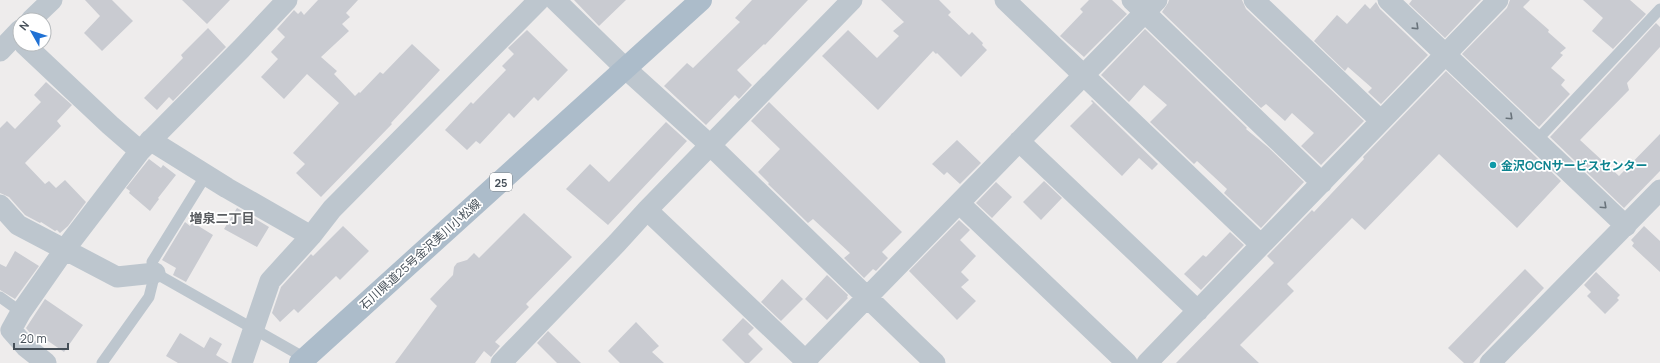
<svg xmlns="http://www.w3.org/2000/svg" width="1660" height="363" viewBox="0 0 1660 363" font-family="Manrope,'Noto Sans JP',sans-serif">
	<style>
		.building { fill: #c9cbd1 }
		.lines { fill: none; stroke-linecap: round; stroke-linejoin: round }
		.lane { stroke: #bdc6ce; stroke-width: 11 }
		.street { stroke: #bdc6ce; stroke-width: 21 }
		.primary { stroke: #acbcca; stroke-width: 22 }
		.oneway { stroke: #69737b }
		.culture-dot { fill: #0f9aa8; stroke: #fff; stroke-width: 1.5 }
		.labels { text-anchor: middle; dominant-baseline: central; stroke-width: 3.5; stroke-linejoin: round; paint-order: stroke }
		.shield { fill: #fff; stroke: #7d848a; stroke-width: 1 }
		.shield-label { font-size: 11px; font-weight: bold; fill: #454f58 }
		.culture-label { font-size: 12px; font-weight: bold; fill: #0d838f; stroke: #fff; text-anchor: start }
		.street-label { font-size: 12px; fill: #454f58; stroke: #fff }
		.neighbourhood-label { font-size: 13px; font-weight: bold; fill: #595c60; stroke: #fff }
	</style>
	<rect width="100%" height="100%" fill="#eeecec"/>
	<path class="building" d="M85 0H112L133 21 102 51 84 33 100 16Z
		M182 0H230L207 24Z
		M318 0H358L346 13 350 17 342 24 349 31 321 57 337 71 334 74 355 96 359 92 360 93 380 72 383 74 412 44 440 70 391 123 392 124 321 197 296 173 305 164 293 153 339 103 307 74 284 99 261 77 278 59 271 52 285 37 277 29 294 10 298 14 301 11 304 15Z
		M574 0H626L599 26Z
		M752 0H808L765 45 764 44 737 70 752 85 739 99 735 95 706 125 664 86 687 63 693 68 740 22 735 18Z
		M881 0H939L951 12 948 15 969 35 972 32 983 43 982 45 987 50 961 77 937 53 936 54 933 51 878 110 822 56 848 30 877 58 899 36 893 31 904 22Z
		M1089 0H1112L1127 14 1084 57 1060 36 1083 12 1080 9Z
		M1169 0H1242L1246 9 1364 121 1321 165 1301 146 1314 133 1292 113 1285 121 1266 104 1261 108 1162 12 1168 3Z
		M1412 0H1481L1445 38 1409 4Z
		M1510 0H1530L1523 7 1549 30 1548 32 1566 48 1560 53 1563 55 1551 68 1565 80 1561 85 1570 94 1539 127 1462 54 1507 8Z
		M1583 0H1630L1646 14 1613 49 1592 31 1603 18Z
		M1376 2 1380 9 1428 55 1381 104 1368 92 1372 88 1348 67 1345 71 1314 41 1337 15 1347 24 1365 4 1370 9Z
		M1656 23 1660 27V47L1627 83 1629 90 1580 140 1619 176 1660 134V171L1624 208 1550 137Z
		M208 28 226 47 173 101 169 97 157 110 144 98 183 58 181 55Z
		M1145 29 1247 128 1246 129 1269 148 1304 182 1261 228 1224 193 1227 189 1197 161 1194 164 1150 122 1167 105 1144 85 1129 102 1101 75Z
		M527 30 568 70 538 101 534 97 514 118 509 113 480 144 476 141 467 150 445 130 471 102 473 104 506 70 502 66 514 54 508 48Z
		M1446 71 1561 181 1517 228 1439 154 1365 230 1352 218 1287 284 1294 291 1240 345 1259 363H1176L1274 263 1267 256 1312 210 1314 212 1364 159 1363 157Z
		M46 82 72 105 57 121 61 126 25 163 45 184 49 181 56 188 65 180 86 202 68 226 60 233 57 230 55 231 41 222 40 223 25 215 9 197 0 193V128L7 121 15 129 41 102 34 95Z
		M1092 100 1158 164 1152 170 1139 158 1122 176 1070 126 1093 103 1091 101Z
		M769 102 902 232 882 252 888 258 876 271 873 269 864 278 844 258 850 253 813 219 808 223 768 184 769 183 758 172 780 149 751 121Z
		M666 122 687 141 608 225 566 189 590 164 609 182Z
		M957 140 981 163 960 184 947 172 944 175 932 164Z
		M149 159 161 168 163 165 176 175 158 198 159 199 150 211 129 193 130 191 126 188Z
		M1044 181 1062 198 1041 220 1023 202Z
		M996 182 1012 197 992 218 976 203Z
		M237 208 269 227 257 247 224 229Z
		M524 213 572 257 526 304 529 307 495 342 500 346 491 357 484 351 475 363H395L437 306 430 299 453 275 454 267 457 263 467 260 474 253 479 258Z
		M959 220 970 230 960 240 976 256 961 272 969 280 961 287 976 301 957 320 909 271Z
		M185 222 190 226 192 222 213 235 186 282 173 275 176 268 162 260Z
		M343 226 369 251 340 280 336 276 298 313 294 309 280 322 272 313 281 287 311 254 313 256Z
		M1644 226 1660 241V272L1632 246 1634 243 1631 240Z
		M1230 232 1244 245 1201 290 1184 274 1203 255 1206 257Z
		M15 251 39 266 15 299 0 290V264L6 267Z
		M1525 269 1544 288 1473 363H1464L1448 348Z
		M1596 272 1620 295 1617 298 1619 300 1605 314 1587 296 1591 292 1584 285Z
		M827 275 848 295 847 297 848 298 827 320 805 299Z
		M782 279 803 299 781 321 761 302Z
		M45 299 83 325 64 352 38 334 34 338 26 328Z
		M743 318 754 328 748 334 763 349 749 363H745L722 340Z
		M636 322 659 346 652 352 664 363H620L608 351Z
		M548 331 581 363H557L537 343Z
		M180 333 204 348 210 337 222 344 216 355 229 363H178L166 356Z"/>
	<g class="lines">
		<path class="lane" d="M1536 141 1660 9
			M155 273 305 358
			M0 297 21 312
			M102 363 149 297 155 273 152 262 206 175"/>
		<path class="street" d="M555 0 626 69 710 145 935 363
			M1005 0 1261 245
			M1132 0 1322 183
			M1254 0 1381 121
			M1388 0 1626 226
			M31 20 52 0
			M24 44 110 125 140 151
			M0 51 20 30
			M150 140 227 188 311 236
			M1019 141 1198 311
			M959 203 1127 363
			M0 205 18 225 117 277 155 273
			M647 210 808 363
			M46 363 26 347 11 330 21 312 65 249 140 151 241 49 287 0
			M242 363 270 281 311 236 332 209 539 0
			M501 363 617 243 647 210 852 0
			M803 363 1157 0
			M1147 363 1498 0
			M1490 363 1660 190"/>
		<path class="primary" d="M300 363 701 0"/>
	</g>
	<defs><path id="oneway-chevron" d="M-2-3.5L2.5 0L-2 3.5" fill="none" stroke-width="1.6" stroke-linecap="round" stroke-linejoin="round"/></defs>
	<g class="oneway">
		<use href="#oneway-chevron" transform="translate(1416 27) rotate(44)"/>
		<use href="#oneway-chevron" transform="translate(1510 117) rotate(43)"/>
		<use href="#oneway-chevron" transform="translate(1604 206) rotate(43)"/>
	</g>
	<circle class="culture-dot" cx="1493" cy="165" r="4"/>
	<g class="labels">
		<rect class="shield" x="490" y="173" width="22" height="18" rx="3"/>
		<g class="shield-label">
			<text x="501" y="182">25</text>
		</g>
		<g class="culture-label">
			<text x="1501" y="165">金沢OCNサービスセンター</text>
		</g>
		<g class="street-label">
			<text transform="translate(420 254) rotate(-42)">石川県道25号金沢美川小松線</text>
		</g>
		<g class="neighbourhood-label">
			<text x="222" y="218">増泉二丁目</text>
		</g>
	</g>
	<g transform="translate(32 32) rotate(309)"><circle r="19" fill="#ffffff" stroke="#b5b9bc"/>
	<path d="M0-3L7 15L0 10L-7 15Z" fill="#2071d4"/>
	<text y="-6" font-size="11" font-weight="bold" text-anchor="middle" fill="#454f58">N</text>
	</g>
	<path d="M14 343v6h54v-6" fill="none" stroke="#454f58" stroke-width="2"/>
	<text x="20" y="343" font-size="12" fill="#454f58" stroke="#ffffff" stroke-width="3" paint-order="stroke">20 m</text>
</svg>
